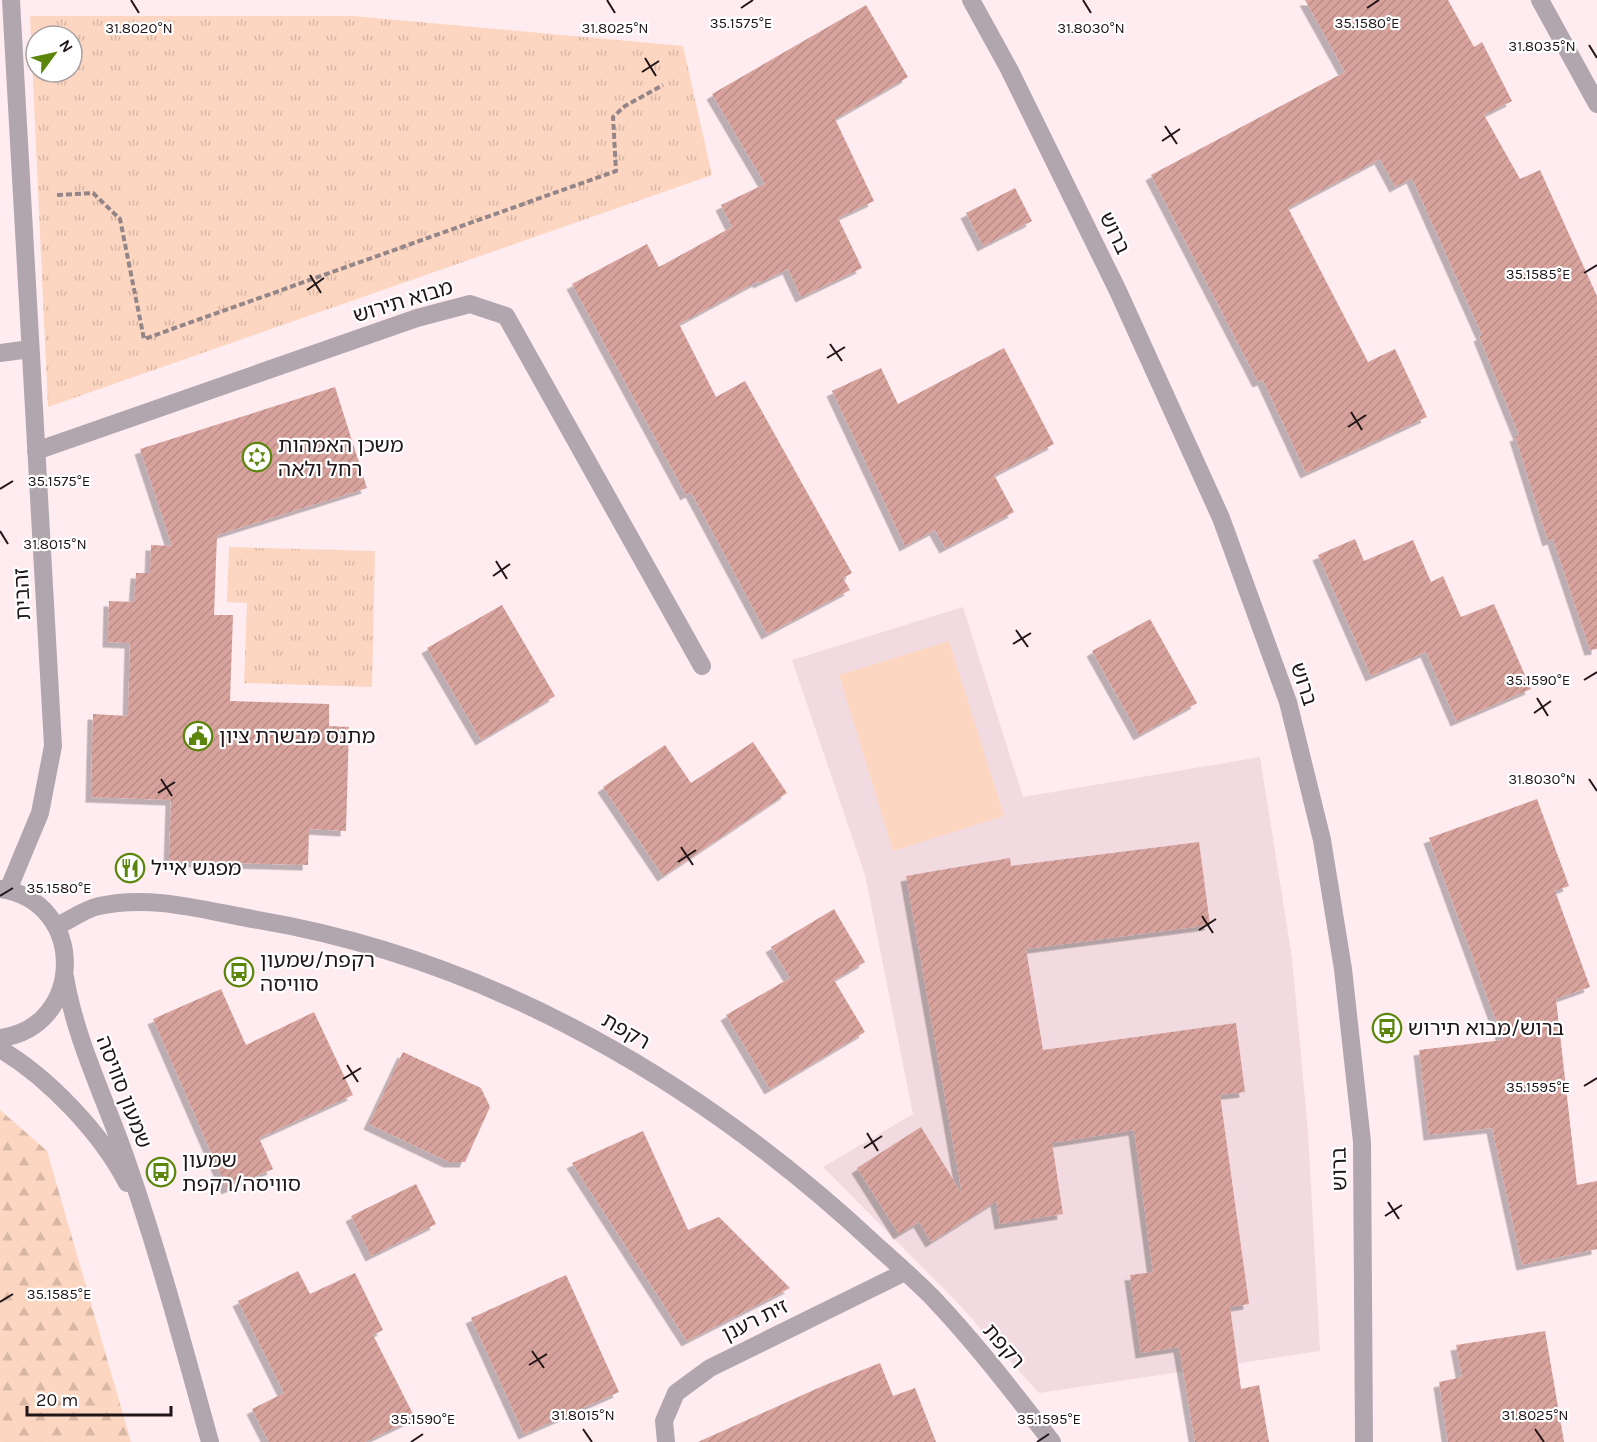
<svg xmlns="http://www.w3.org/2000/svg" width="1597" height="1442" viewBox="0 0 1597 1442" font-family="Karla,'Noto Sans Hebrew',sans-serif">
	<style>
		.built { fill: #f1dae0 }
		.forest { fill: url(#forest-firs) }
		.park { fill: url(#park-tufts); fill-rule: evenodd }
		.garden { fill: #fcd6c1 }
		.building { fill: url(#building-hatch); filter: url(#shadow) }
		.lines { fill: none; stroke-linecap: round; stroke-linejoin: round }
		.path { stroke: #948589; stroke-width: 4; stroke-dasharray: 6 3; stroke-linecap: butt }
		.minor { stroke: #b1a6ae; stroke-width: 18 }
		.ticks { fill: none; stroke: #201518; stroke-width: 2 }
		.labels { text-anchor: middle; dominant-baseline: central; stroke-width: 4.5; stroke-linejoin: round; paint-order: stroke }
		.street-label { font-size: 21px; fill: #201518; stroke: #fff }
		.poi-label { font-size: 21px; fill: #201518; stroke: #fff; text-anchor: start }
		.ticks-label { font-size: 15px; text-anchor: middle; fill: #201518; stroke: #fff; stroke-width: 4.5; stroke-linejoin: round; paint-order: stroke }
	</style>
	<defs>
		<pattern id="forest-firs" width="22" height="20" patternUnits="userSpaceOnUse" patternTransform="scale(1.5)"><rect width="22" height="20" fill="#fcd6c1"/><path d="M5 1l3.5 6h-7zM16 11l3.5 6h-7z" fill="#d8b7a5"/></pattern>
		<pattern id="park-tufts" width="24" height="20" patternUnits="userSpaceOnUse" patternTransform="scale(1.5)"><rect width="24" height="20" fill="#fcd6c1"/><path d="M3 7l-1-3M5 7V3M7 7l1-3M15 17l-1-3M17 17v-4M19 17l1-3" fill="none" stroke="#d8b7a5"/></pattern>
		<pattern id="building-hatch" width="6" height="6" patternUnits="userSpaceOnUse" patternTransform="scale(1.5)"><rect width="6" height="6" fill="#d8a39d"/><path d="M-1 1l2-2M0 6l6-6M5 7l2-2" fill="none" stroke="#b98b86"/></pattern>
		<filter id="shadow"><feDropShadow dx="-5.5" dy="5.5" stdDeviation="0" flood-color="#0004"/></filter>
	</defs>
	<rect width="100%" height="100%" fill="#ffecf1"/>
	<path class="built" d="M963 607 1023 797 1260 757 1292 958 1308 1132 1320 1351 1039 1393 955 1300 823 1167 913 1114 865 875 792 660Z"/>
	<path class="forest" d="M0 1110 47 1151 131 1442H0Z"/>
	<path class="park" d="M30 16H353L683 46 712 175 48 407ZM36 36H72V72H36Z
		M229 547 375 551 372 687 244 683 247 603 227 602Z"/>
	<path class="garden" d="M949 641 1004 816 893 851 839 675Z"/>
	<path class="building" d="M1305 0H1448L1474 47 1482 42 1512 101 1484 115 1520 179 1540 170 1597 296V649L1590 650 1553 539 1548 541 1515 436 1519 435 1479 336 1482 335 1412 178 1395 187 1380 159 1288 208 1368 362 1395 349 1427 417 1306 473 1263 380 1258 382 1151 175 1345 72Z
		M866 5 908 77 835 119 874 201 838 218 862 268 801 297 788 269 759 283 758 281 679 324 716 397 745 381 852 573 843 578 850 590 767 634 691 492 686 495 572 284 647 244 659 267 732 227 721 205 765 184 712 94Z
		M1015 188 1032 221 983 246 966 213Z
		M1004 348 1054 444 994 475 1014 512 945 548 935 530 905 546 832 391 881 368 898 404Z
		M335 387 367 488 217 535 214 615H233L230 701 329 704V726L349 727 346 831 309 829 308 865 169 861 171 800 91 797 93 714 128 716 130 643 108 642 109 601 134 602 136 573H150L151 545 172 546 140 449Z
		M1355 539 1364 561 1413 540 1431 582 1443 576 1461 617 1494 604 1531 689 1456 721 1426 652 1371 676 1318 555Z
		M502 605 555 696 481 740 427 648Z
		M1150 619 1197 703 1139 735 1092 651Z
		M753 742 787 793 663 876 603 787 665 745 691 783Z
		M1537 799 1569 886 1555 891 1590 987 1556 999 1577 1185 1597 1181V1249L1522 1265 1492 1128 1429 1135 1419 1050 1503 1040 1429 838Z
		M1199 842 1210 925 1026 949 1043 1050 1236 1023 1245 1092 1220 1095 1249 1304 1230 1307 1241 1389 1259 1385 1269 1442H1195L1179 1347 1141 1353 1130 1275 1153 1272 1134 1130 1052 1143 1063 1214 1000 1224 996 1201 931 1242 919 1222 899 1234 857 1168 921 1127 962 1194 906 876 1010 858 1011 866Z
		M834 909 865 962 834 980 865 1032 770 1089 726 1015 790 978 771 947Z
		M221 989 246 1045 314 1012 353 1095 259 1138 273 1169 227 1189 153 1019Z
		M403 1052 481 1088 490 1107 465 1162H449L369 1124Z
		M643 1131 688 1230 719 1217 790 1288 687 1341 572 1163Z
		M416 1184 436 1224 371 1256 351 1216Z
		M298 1271 310 1294 355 1273 383 1330 373 1335 415 1418 365 1442H269L252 1409 284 1393 238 1301Z
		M566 1275 619 1392 524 1434 471 1318Z
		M1545 1331 1564 1442H1448L1439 1382 1462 1377 1456 1345Z
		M880 1363 893 1396 915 1388 936 1442H698L825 1385Z"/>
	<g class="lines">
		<path class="path" d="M57 195 93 193 120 219 144 339 616 171 613 117 625 106 663 85"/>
		<path class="minor" d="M971 0 1009 69 1118 291 1221 518 1288 702 1322 840 1343 969 1362 1142 1364 1442
			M1540 0 1597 104
			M0 353 30 349
			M36 451 417 318 470 304 506 316 702 666
			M0 889C87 901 86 1027 0 1038
			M8 890 40 813 53 746 11 0
			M57 926C70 920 85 909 99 906 152 894 206 911 258 920 494 960 705 1085 878 1247 896 1263 914 1279 931 1296 974 1341 1013 1392 1052 1442
			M65 977C76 1042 106 1100 127 1162 159 1254 184 1348 210 1442
			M0 1049C48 1077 102 1134 127 1183
			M666 1442 664 1421 676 1393 710 1368 905 1272"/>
	</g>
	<path class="ticks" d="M131 0 139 13M607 0 615 13M1083 0 1091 13M741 8 753 0M1367 8 1379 0M1589 45 1597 58M645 58 656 76M642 72 659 61M1165 126 1177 144M1162 141 1180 129M1584 273 1597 265M310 275 321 293M307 290 324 278M830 344 842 361M827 358 845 347M1351 412 1362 430M1348 427 1366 415M0 489 13 481M0 531 8 544M496 561 507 579M493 576 510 564M1016 630 1028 647M1013 644 1031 633M1584 680 1597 672M1537 698 1548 716M1534 713 1551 701M161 779 172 796M1589 779 1597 791M158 793 175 782M681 847 693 865M678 862 696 850M0 896 13 888M1202 916 1213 933M1199 930 1216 919M347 1065 358 1082M343 1079 361 1068M1584 1086 1597 1078M867 1133 878 1151M864 1148 882 1136M1388 1202 1399 1219M1385 1216 1402 1205M0 1302 13 1294M532 1351 544 1368M529 1365 547 1354M583 1429 592 1442M1535 1429 1544 1442M411 1442 423 1434M1037 1442 1049 1434"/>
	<defs>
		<g id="synagogue-ring" transform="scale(1.5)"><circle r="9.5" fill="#fff" stroke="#5c850c" stroke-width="1.5"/><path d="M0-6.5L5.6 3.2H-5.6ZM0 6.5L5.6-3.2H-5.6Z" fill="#5c850c"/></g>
		<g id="civic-ring" transform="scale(1.5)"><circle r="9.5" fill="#fff" stroke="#5c850c" stroke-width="1.5"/><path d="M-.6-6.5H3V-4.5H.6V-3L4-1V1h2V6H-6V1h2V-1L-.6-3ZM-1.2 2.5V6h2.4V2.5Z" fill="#5c850c"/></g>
		<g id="restaurant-ring" transform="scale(1.5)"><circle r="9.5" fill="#fff" stroke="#5c850c" stroke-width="1.5"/><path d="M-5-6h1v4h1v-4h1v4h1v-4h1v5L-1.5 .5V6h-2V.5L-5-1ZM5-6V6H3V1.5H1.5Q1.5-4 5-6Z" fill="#5c850c"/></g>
		<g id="bus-ring" transform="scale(1.5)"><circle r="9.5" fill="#fff" stroke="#5c850c" stroke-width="1.5"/><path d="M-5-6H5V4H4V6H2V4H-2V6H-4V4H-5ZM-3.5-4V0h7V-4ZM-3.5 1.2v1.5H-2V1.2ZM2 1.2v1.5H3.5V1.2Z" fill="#5c850c"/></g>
	</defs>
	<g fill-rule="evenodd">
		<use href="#synagogue-ring" x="257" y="457"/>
		<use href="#civic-ring" x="198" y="736"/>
		<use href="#restaurant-ring" x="130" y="868"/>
		<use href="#bus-ring" x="239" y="972"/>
		<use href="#bus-ring" x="1387" y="1028"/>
		<use href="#bus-ring" x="161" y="1172"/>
	</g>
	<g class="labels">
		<g class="street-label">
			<text transform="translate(1115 233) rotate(64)">ברוש</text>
			<text transform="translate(403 301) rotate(-17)">מבוא תירוש</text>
			<text transform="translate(22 594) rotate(-93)">זהבית</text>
			<text transform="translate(1304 684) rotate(72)">ברוש</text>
			<text transform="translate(626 1031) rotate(30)">רקפת</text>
			<text transform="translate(124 1092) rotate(69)">שמעון סוויסה</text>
			<text transform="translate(1339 1169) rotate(-91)">ברוש</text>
			<text transform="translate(755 1320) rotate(-26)">זית רענן</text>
			<text transform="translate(1004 1346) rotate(49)">רקפת</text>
		</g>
		<g class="poi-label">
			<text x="278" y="445">משכן האמהות<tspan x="278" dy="24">רחל ולאה</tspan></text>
			<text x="219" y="736">מתנס מבשרת ציון</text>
			<text x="151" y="868">מפגש אייל</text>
			<text x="260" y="960">רקפת/שמעון<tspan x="260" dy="24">סוויסה</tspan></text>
			<text x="1408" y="1028">ברוש/מבוא תירוש</text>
			<text x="182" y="1160">שמעון<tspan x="182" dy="24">סוויסה/רקפת</tspan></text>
		</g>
	</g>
	<g class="ticks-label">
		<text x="741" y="28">35.1575°E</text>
		<text x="1367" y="28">35.1580°E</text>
		<text x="139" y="33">31.8020°N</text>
		<text x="615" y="33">31.8025°N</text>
		<text x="1091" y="33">31.8030°N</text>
		<text x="1542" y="51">31.8035°N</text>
		<text x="1538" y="279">35.1585°E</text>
		<text x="59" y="486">35.1575°E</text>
		<text x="55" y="549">31.8015°N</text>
		<text x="1538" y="685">35.1590°E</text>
		<text x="1542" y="784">31.8030°N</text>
		<text x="59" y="893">35.1580°E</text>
		<text x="1538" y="1092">35.1595°E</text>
		<text x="59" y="1299">35.1585°E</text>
		<text x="583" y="1420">31.8015°N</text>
		<text x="1535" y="1420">31.8025°N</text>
		<text x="423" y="1424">35.1590°E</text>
		<text x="1049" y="1424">35.1595°E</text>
	</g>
	<g transform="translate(54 54) rotate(57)"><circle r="28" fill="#ffffff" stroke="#a6a1a3" stroke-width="1.5"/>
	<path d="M0-4.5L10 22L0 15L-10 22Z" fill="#5c850c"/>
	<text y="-9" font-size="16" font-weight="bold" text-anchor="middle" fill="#201518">N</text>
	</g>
	<path d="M27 1406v9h144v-9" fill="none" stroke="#201518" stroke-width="3"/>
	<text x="36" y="1406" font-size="18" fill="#201518" stroke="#ffffff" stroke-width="4.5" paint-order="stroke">20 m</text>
</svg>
